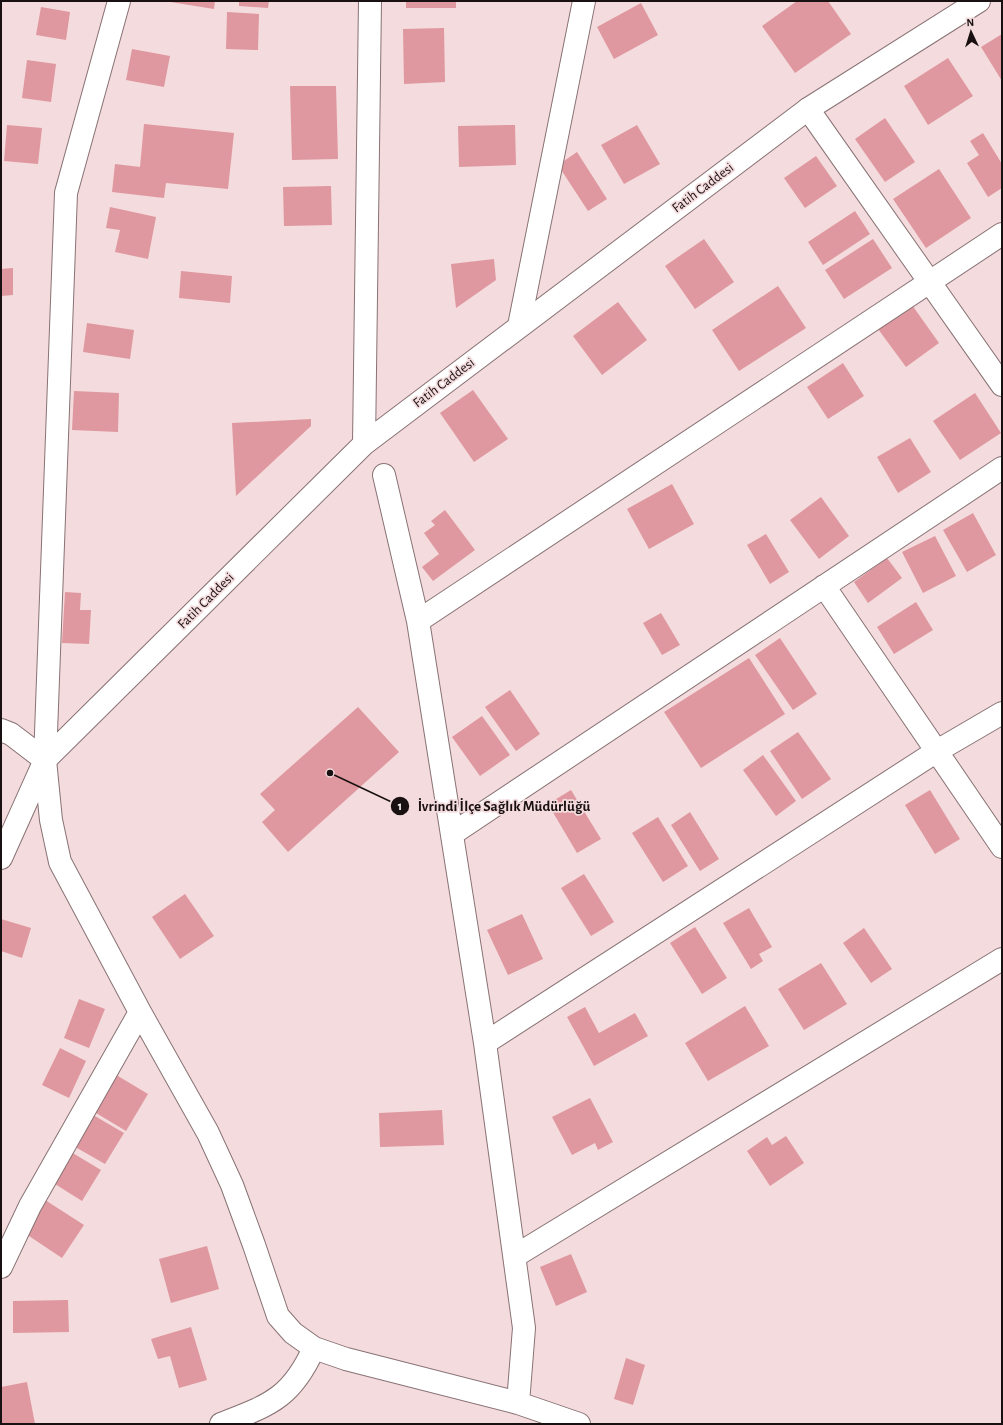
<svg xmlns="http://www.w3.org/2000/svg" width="1003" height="1425" viewBox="0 0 1003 1425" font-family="'Alegreya Sans',sans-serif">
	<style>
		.building { fill: #df989f }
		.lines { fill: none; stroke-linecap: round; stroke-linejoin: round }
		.street-casing { stroke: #887274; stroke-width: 24 }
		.secondary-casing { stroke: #887274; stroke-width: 24 }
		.street { stroke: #fff; stroke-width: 22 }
		.secondary { stroke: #fff; stroke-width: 22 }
		.labels { text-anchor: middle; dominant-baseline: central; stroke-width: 3.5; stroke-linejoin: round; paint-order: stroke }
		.street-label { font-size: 14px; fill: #191111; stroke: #f4dbdd }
		.leader { fill: none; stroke: #191111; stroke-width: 1.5 }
		.callout-dot { fill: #191111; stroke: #f4dbdd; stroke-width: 1.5 }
		.mark-label { font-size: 12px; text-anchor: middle; font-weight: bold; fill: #fff }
		.callout-label { font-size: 15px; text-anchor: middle; font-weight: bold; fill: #191111; stroke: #f4dbdd; stroke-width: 3.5; stroke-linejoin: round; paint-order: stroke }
	</style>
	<rect width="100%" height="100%" fill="#f4dbdd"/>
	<path class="building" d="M164 1H215L214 9Z
		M239 1H269L268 8 239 6Z
		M406 1H456V8H406Z
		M797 1H828L851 34 795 73 762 26Z
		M641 3 658 35 614 59 597 27Z
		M41 7 70 12 66 40 36 35Z
		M227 12 259 14 258 50 226 49Z
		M444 28 445 82 404 84 403 29Z
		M1002 34V81L981 47Z
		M132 49 170 56 164 87 126 80Z
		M948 58 973 96 928 125 904 86Z
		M27 60 56 64 51 102 22 98Z
		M290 86H336L338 159 292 160Z
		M885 118 915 162 885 182 855 139Z
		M144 124 234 133 228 189 166 183 164 198 112 192 115 164 140 167Z
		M7 125 42 128 38 164 4 161Z
		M515 125 516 165 459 167 458 126Z
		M637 125 660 164 624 184 601 145Z
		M983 133 1002 164V188L988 197 967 163 979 155 970 141Z
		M577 152 607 199 588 211 558 165Z
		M816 156 837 186 805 208 784 178Z
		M939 169 971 218 926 248 893 199Z
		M331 186 332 225 284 226 283 187Z
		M110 207 156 217 148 259 115 252 120 230 106 228Z
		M855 211 870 234 823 265 808 242Z
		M704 239 734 282 695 309 665 266Z
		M873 239 892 268 844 299 825 270Z
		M494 259 496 280 456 308 451 264Z
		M13 268V295L1 296V269Z
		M181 271 232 276 230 303 179 298Z
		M778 286 806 328 739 371 712 330Z
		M618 302 647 340 602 375 573 336Z
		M912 305 939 343 906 367 878 329Z
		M87 323 134 330 130 359 83 352Z
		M843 363 864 396 828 419 807 387Z
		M473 390 508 439 474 462 440 413Z
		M74 391 119 393 118 432 72 430Z
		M975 393 1001 433 960 460 933 421Z
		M311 419V426L236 496 232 423Z
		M910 438 931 472 898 493 877 457Z
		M672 484 694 524 649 549 627 509Z
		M821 497 849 536 819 559 790 520Z
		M445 510 475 550 433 581 422 567 439 554 424 533 435 525 431 521Z
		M973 513 996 555 967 572 943 530Z
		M766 534 789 572 770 584 747 545Z
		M935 536 956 576 923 593 902 552Z
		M887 558 902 578 868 603 854 582Z
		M65 592 81 593 80 610H91L89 644 62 643Z
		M916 602 933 630 894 654 877 627Z
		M661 613 680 645 662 655 643 623Z
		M780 638 817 694 793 710 755 655Z
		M749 658 785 714 701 768 664 712Z
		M510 690 540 734 516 751 485 707Z
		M358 707 399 752 288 852 262 822 275 810 260 794Z
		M482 716 510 755 480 776 452 737Z
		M798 732 831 779 802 799 770 751Z
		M763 755 796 801 776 816 743 770Z
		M571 790 601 839 577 853 548 804Z
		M930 790 960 839 935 854 905 805Z
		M690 812 719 859 700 871 671 825Z
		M658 817 688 866 663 882 632 833Z
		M584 874 614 922 591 936 561 888Z
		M185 894 214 936 180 959 152 917Z
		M749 908 772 947 759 954 763 961 751 969 723 923Z
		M522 914 543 959 508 975 487 930Z
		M1 919 31 928 22 958 1 951Z
		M695 927 727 978 702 994 670 943Z
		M864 928 892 969 871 983 843 943Z
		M821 963 847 1004 804 1030 778 989Z
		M79 999 105 1009 89 1048 64 1038Z
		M745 1006 769 1046 708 1081 685 1043Z
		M585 1007 599 1033 635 1013 648 1036 594 1066 567 1017Z
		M60 1048 86 1061 69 1098 42 1085Z
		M113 1073 148 1094 126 1131 91 1110Z
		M590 1098 613 1142 598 1150 595 1143 572 1155 552 1117Z
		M442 1110 444 1145 380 1147 379 1113Z
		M88 1112 124 1133 105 1164 70 1144Z
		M786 1136 804 1163 770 1186 747 1151 767 1137 772 1145Z
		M66 1149 101 1170 82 1201 47 1179Z
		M42 1198 84 1225 62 1258 20 1230Z
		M207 1246 219 1289 171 1303 159 1259Z
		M571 1254 587 1292 556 1306 540 1267Z
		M68 1300 69 1332 13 1333V1301Z
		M191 1327 207 1380 179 1388 170 1356 158 1359 151 1339Z
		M626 1358 645 1365 633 1405 614 1399Z
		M27 1382 35 1424H1V1387Z"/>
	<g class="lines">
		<g class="street-casing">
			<path id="street" d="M808 109 1002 385
				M519 326 584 1
				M384 475 418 621 485 1043 524 1328 518 1403
				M824 586 1002 847
				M418 621 1002 234
				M1 730 11 734 45 760 51 820 60 862 140 1012 208 1133 232 1185 254 1245 278 1316 293 1333 314 1348 346 1359 518 1403 579 1424
				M452 834 1002 468
				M485 1043 937 751 1002 713
				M515 1256 1002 959
				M1 1267 30 1206 140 1012
				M221 1424C269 1405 291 1399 314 1348"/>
		</g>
		<g class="secondary-casing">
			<path id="secondary" d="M364 444 370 1
				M45 760 66 193 119 1
				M1 858 45 760 364 444 808 109 979 1"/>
		</g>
		<use href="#street" class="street"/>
		<use href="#secondary" class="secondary"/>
	</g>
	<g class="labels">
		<g class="street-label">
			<text transform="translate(703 188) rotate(-37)">Fatih Caddesi</text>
			<text transform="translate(444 383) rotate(-37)">Fatih Caddesi</text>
			<text transform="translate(206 601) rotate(-45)">Fatih Caddesi</text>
		</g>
	</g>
	<path class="leader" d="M330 773L400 806"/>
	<g class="callout-dot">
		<circle cx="330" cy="773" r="4"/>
		<circle cx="400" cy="806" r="10"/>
	</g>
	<g class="mark-label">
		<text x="400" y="810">1</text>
	</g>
	<g class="callout-label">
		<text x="504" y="811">İvrindi İlçe Sağlık Müdürlüğü</text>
	</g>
	<rect width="1003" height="1425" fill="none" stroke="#191111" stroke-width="4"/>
	<g transform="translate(971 32) rotate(356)" stroke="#f4dbdd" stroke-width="3" paint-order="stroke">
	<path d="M0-3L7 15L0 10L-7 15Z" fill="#191111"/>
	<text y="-6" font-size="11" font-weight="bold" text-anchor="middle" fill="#191111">N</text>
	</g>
</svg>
